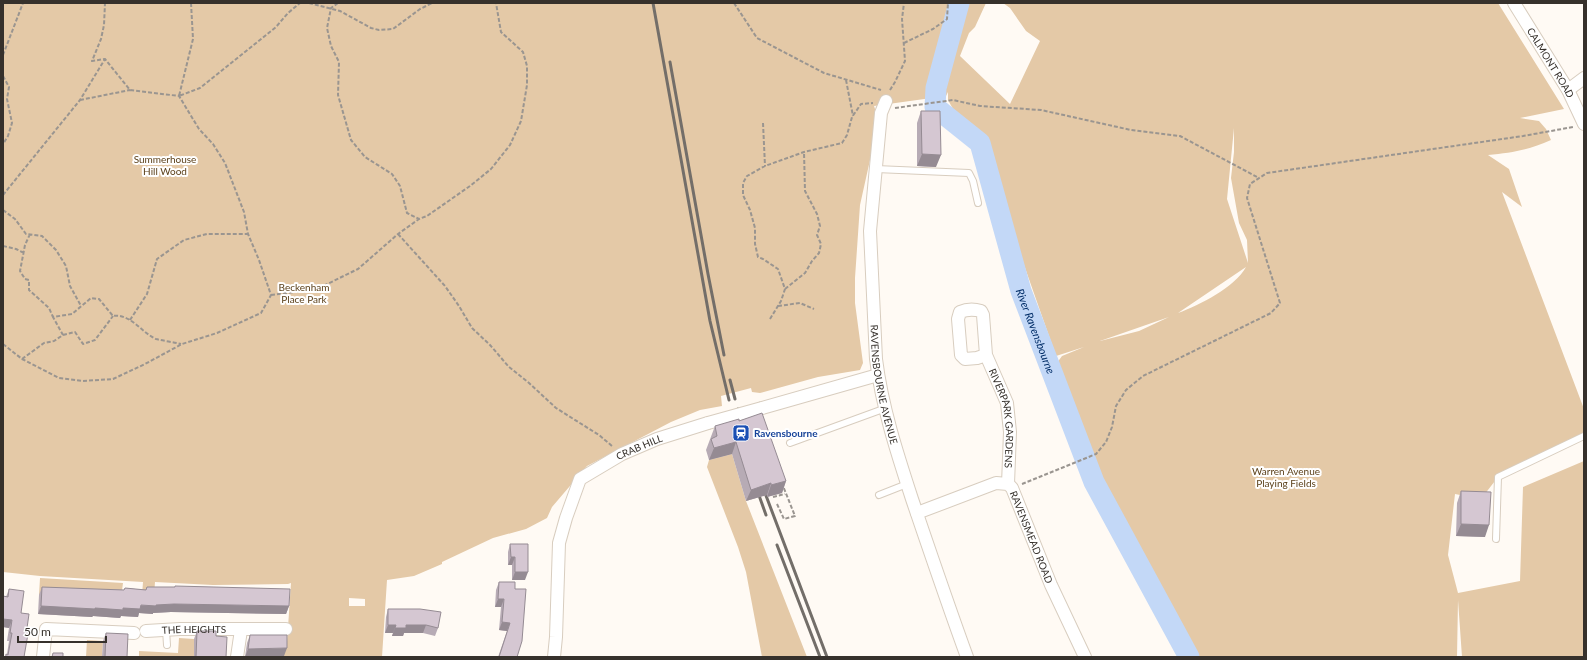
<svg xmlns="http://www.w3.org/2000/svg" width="1587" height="660" viewBox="0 0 1587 660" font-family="Lato,sans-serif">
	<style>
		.green { fill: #e4c9a7; fill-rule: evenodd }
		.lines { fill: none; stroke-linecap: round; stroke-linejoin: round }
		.river { stroke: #c3d8f7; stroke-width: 21 }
		.service-casing { stroke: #d8cdbf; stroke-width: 8 }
		.minor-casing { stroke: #d8cdbf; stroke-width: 14 }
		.path { stroke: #9a9590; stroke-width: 2; stroke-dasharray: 4 2; stroke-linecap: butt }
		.service { stroke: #fff; stroke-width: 6 }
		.minor { stroke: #fff; stroke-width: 12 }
		.rail { stroke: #736e69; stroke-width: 3 }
		.minor-bridge-casing { stroke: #d8cdbf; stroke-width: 14; stroke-linecap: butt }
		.minor-bridge { stroke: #fff; stroke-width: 12 }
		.wall { fill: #b7abb5 }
		.shaded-wall { fill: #958b93 }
		.building { fill: #d5c7d2; stroke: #958b93 }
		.labels { text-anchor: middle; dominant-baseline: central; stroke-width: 4; stroke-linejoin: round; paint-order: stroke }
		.street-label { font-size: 10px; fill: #36312c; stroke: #fff }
		.park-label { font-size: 10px; fill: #5a3f18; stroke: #fff }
		.transit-label { font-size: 10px; font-weight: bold; fill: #164399; stroke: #fff; text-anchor: start }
		.water-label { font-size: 11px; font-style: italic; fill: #022e68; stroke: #fff }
	</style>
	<rect width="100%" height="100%" fill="#fffaf4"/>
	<path class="green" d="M3 3H986L975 27 969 33 960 56 1010 104 1040 41 1026 31 1010 8 1003 3H1498L1564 109 1520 118 1539 121 1546 129 1551 140C1529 150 1512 153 1488 155L1509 169 1522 207 1502 192 1584 409V436L1498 477 1481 499 1455 494 1448 555 1458 593 1520 581 1523 487 1584 461V657H1462L1458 600 1457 657H1190L1091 473 1063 385 1054 367 1062 356 1084 347 1056 356 1017 245 994 192 999 191 948 100V92L946 96 874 106 876 112 872 151 860 205 855 278V303L863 363 860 370 818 377 760 393 752 392 751 388 721 396 722 406 700 410 671 422 587 466 552 507 547 518 526 529 493 538 442 562V564L414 576 387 580 382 657H274L284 656V643L287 642 291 583 288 584 213 585 155 582 154 596 142 595 143 582 40 576 3 572ZM1234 128V152L1231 178 1239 223 1247 240 1248 263 1227 199ZM1246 267C1235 287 1200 305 1178 313ZM1169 317 1139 331 1100 341ZM349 598 365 599V606H349Z
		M732 454 746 501 807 657H762L746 572 738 547 707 467 709 460Z
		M40 578 123 583 121 598 39 595Z
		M179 638 194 639V657H139V651L178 653Z
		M87 640 103 641 102 657H86Z"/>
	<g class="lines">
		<path class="river" id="s1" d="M959 3 936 88 935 107 980 143 1021 291 1094 482 1189 657"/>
		<g class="service-casing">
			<path id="service" d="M876 169 969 173 973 181 978 203
				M790 443 886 408
				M879 495 907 484
				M1496 539 1498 477 1584 436
				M166 630 167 645"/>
		</g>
		<g class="minor-casing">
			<g id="minor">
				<path id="s2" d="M1514 3 1568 90 1584 124"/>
				<path d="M1568 90 1584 78"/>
				<path id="s3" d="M886 101 881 113 870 231 876 359C882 407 897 453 912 499 930 552 948 605 967 657"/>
				<path id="s4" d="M986 355 977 358 965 359 961 355 958 319 960 312C967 309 974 309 981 311L983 315 986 355 1007 403 1010 432 1008 484"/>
				<path d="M762 408 878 375"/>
				<path id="s5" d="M917 513 996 483 1008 484 1012 488 1051 585 1085 657"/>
				<path id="s6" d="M146 631 180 629H286"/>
				<path d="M43 657 46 629 134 633"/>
				<path d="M237 657 241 630"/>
				<path id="s7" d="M554 657 556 637 559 543 566 518 580 479 622 454 657 439 708 423"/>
			</g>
		</g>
		<path class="path" d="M191 3 193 39 179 96 200 88 276 27 288 13 300 3
			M309 3 340 11 371 28 379 30 393 29 420 9 432 3
			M338 3 331 8 327 28 331 46 339 62 338 95 351 140 365 157 392 174 400 186 407 213 419 219
			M734 3 757 38 824 73 881 90
			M904 43 933 29 947 19 948 3
			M3 55 23 3
			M3 76 9 87 7 99 12 123 8 136 3 144
			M846 80 853 116
			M890 90 895 82 905 61 902 19 904 3
			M80 100 130 90
			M895 108 953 100 980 106 1041 110 1131 130 1180 136 1259 178
			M763 123 765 166
			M3 195 80 100 105 59
			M3 210 15 219 26 234 42 236 56 250 66 266 70 286 81 306
			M30 234 25 245 20 271 25 279 29 280V290L49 308 53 317
			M398 234 445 286 459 306 472 328 490 345 509 367 529 383 556 408 599 435 612 446
			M3 246 16 249 24 253
			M785 289 805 273 812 261 819 253 821 244 817 235 820 226 817 214 805 191 804 152
			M271 295 317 289 358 269 398 234 419 219 427 216 470 186 491 169 510 145 521 121 527 85V66L523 52 501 32 496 3
			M778 306 800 303 814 309
			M770 319 781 301 785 289 778 269 763 259 758 257 755 244V228L750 210 743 195V183L747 176 765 166 804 152 842 143 847 135 852 117 861 104 873 103
			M130 320 147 294 157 259 184 240 207 234H248
			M63 335 75 332 83 344 95 340 113 316
			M3 344 22 359 59 378 83 381 113 379 145 364 182 344 217 333 261 313 271 295 259 260 248 234 244 212 225 163 213 144 199 129 179 96 130 90 105 59 92 61 101 39 104 25 105 3
			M22 359 44 343 54 341 63 335 53 317 72 314 91 298 99 299 113 316C130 313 142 333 156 339 164 341 173 342 181 344
			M1022 484 1096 454 1106 442 1112 427 1116 406 1126 390 1143 376 1271 313 1280 303 1247 198 1250 184 1267 173 1523 136 1573 127
			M773 497 785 494
			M777 504 784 519 795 516 783 486"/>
		<use href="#service" class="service"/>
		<use href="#minor" class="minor"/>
		<path class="rail" d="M653 3 710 321 729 400
			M670 62 708 274 724 355
			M730 380 735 399
			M738 409 744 430
			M762 485 827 657
			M756 487 766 515
			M777 545 820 657"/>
		<g class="minor-bridge-casing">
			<path id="minor-bridge" d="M708 423 762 408"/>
		</g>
		<use href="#minor-bridge" class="minor-bridge"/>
	</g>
	<path class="wall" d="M921 111 936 167 917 166V123Z
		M739 421 786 481 782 493 767 497V495L746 501 732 454 709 460 706 450 715 426Z
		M1461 491 1485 537 1456 536 1457 503Z
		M510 544 525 580H512V565H508V552Z
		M499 582 515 589 517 657H498L507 631 499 630 501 607H495L496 590Z
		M42 587 124 590 125 588 146 590 147 587 289 606 286 614 171 612 153 613V614L139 613 138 617 121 616 120 618 93 616 92 617 38 614 39 595Z
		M9 589 21 613 27 628 24 657H5L6 654H7L9 641H7L9 628 3 627V596L6 597Z
		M388 609 438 628 435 636 423 633H404L403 636H392L393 633H385L386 617Z
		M197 631 216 636 226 657H194V639Z
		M106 633 127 657H102L103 641Z
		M250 635 284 656 245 657 247 643Z"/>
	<path class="shaded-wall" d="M922 154 941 155 936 167 917 166Z
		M736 442 732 454 709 460 714 448Z
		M786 481 782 493 767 497 771 485Z
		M771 483 767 495 746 501 751 490Z
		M1461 524 1489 525 1485 537 1456 536Z
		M511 557H515L512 565H508Z
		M515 572H528L525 580H512Z
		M498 599H504L501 607H495Z
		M174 604 289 606 286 614 171 612 153 613V614L139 613 138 617 121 616 120 618 93 616 92 617 38 614 41 606 95 608Z
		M3 619 12 620 9 628 3 627Z
		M502 622 510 623 507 631 499 630Z
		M388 625H396L393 633H385Z
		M406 625H426L423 633H404L403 636H392L395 628Z
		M287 648 284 656 245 657 248 649Z"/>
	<path class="building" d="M921 111H940L941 155 922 154Z
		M762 413 786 481 771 485V483L751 490 736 442 714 448 711 439 717 436 715 426 739 419V421Z
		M1461 491 1491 492 1489 525 1461 524Z
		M510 544H528V572H515V557H511Z
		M499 582H515V589H526L522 641 517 657H499L510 623 502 622 504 599H498Z
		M175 586 290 589 289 606 174 604 156 605V606L141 605 140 609 123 608V610L95 608V609L41 606 42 587 124 590 125 588 146 590 147 587H175Z
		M9 589 24 591 21 613 29 614 27 628H29L24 657H6V654L8 655 12 633H10L12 620 3 619V596L8 597Z
		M388 609H420L441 612 438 628 426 625H406V628H395L396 625H388Z
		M197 631H216V636L227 637 226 657H196Z
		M106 633 128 634 127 657H105Z
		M250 635H287V648L248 649Z
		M53 653H63V657H52Z"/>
	<defs>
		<g id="station-square" transform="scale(0.9)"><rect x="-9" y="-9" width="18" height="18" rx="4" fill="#1a4fb4" stroke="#fff"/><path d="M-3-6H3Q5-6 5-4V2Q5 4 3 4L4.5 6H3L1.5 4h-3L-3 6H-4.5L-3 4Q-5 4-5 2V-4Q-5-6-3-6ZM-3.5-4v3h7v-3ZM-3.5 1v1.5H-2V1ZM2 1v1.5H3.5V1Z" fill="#fff"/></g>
	</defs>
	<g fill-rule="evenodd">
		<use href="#station-square" x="741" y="433"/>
	</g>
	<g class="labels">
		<g class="street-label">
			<text stroke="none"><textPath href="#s2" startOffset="70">CALMONT ROAD</textPath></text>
			<text stroke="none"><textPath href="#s3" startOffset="286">RAVENSBOURNE AVENUE</textPath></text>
			<text stroke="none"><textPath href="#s4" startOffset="203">RIVERPARK GARDENS</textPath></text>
			<text stroke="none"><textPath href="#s7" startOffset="249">CRAB HILL</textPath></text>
			<text stroke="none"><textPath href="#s5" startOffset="155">RAVENSMEAD ROAD</textPath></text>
			<text stroke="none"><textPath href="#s6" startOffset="48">THE HEIGHTS</textPath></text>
		</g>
		<g class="park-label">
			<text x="165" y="159">Summerhouse<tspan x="165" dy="12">Hill Wood</tspan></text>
			<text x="304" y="287">Beckenham<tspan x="304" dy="12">Place Park</tspan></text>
			<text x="1286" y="471">Warren Avenue<tspan x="1286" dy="12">Playing Fields</tspan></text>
		</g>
		<g class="transit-label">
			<text x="754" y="433">Ravensbourne</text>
		</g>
		<g class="water-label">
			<text stroke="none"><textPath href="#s1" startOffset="361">River Ravensbourne</textPath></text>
		</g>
	</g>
	<rect width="1587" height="660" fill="none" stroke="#36312c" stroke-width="8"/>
	<path d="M18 636v6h88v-6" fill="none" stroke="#36312c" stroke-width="2"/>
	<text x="24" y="636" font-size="12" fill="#36312c" stroke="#ffffff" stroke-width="3" paint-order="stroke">50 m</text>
</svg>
